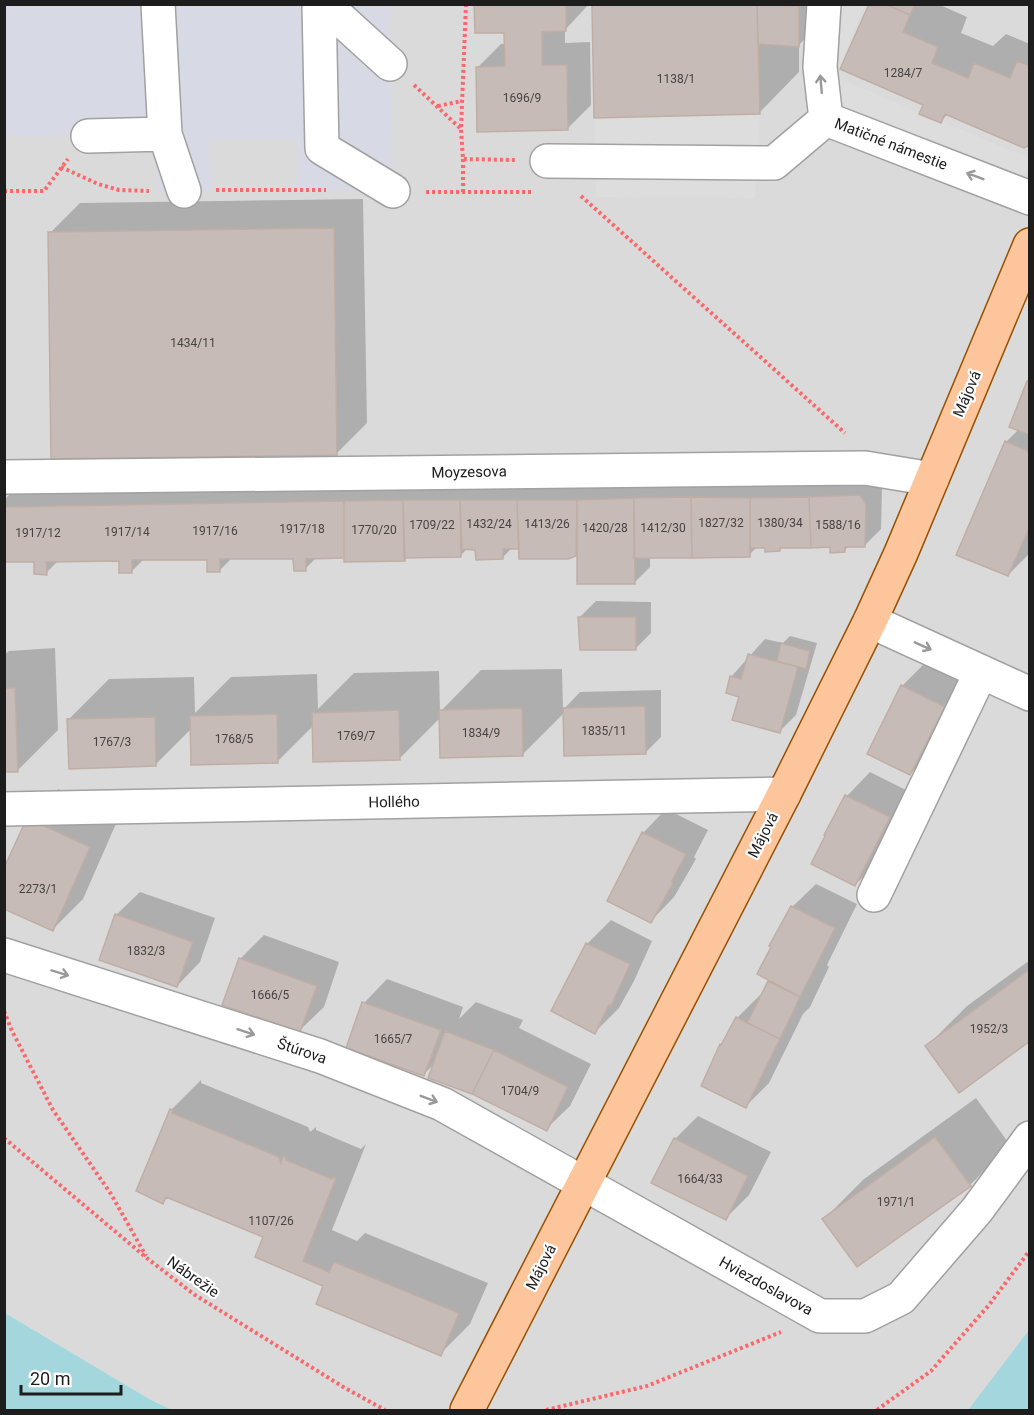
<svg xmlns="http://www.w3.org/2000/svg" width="1034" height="1415" viewBox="0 0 1034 1415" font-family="Roboto,sans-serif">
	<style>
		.residential { fill: #dbdada }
		.parking { fill: #ddd }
		.plaza { fill: #d7d9e4 }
		.water { fill: #a3d7dd }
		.shadow { fill: #0003 }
		.building { fill: #c6bbb6; stroke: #c0aea5; stroke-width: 1.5 }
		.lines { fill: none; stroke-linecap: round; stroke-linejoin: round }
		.minor-casing { stroke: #a1a1a1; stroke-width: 36 }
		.major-casing { stroke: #975100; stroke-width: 36 }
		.path { stroke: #fa686c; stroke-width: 4; stroke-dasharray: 3 3; stroke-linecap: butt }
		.minor { stroke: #fff; stroke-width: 33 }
		.major { stroke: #fcc59b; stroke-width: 33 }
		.oneway { stroke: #999 }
		.labels { text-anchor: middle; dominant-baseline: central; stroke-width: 4.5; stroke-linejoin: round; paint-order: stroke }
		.number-label { font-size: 12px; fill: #474443 }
		.street-label { font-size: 15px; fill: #1d1d1d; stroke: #fff }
	</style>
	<rect width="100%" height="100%" fill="#efe9e3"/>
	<path class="residential" d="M4 5H1029L1030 1330 968 1410H172L151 1400 5 1313Z"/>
	<path class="parking" d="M824 5H865L835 77 1029 158V165L1018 193 826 119Z
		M760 114 755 198 596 197 594 118Z"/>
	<path class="plaza" d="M4 5H390L393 191 298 190V140H210L211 190 157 191 156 135 5 136Z"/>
	<path class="water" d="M5 1313 151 1400 172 1410H5Z
		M1029 1330V1410H968Z"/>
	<path class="shadow" d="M476 4H589L565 30V43L590 42 591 105 568 128 477 68 501 44H506V31Z
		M594 4H814V29L799 45V72L759 113Z
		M870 4H938L967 17 961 33 993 46 1006 34 1030 44V144L948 114 941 121 925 104Z
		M363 199 367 423 337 453 50 233 80 203Z
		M1030 381V553L1008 575 1006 442 1019 429Z
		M37 467 876 480 882 488 881 529 865 545H850L844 551 831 545 782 547 780 550 758 546 749 555 650 557V567L634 583 578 554 568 557 520 547H513L502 558 477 548H468L461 555 407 556 404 560 345 554 317 557 305 569 295 558H232L219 571 208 558 144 559 131 572 121 560H59L46 573 35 560 4 561V500Z
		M596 601 651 602V633L635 649 580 617Z
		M790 636 817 643 796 715 780 731 731 677 765 639 783 643Z
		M942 646 984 666 950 734 910 774 869 753 902 686Z
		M55 648 58 730 18 770 4 771V655L9 651Z
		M562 669 563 710 580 692 661 690V737L645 753 564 713 522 755 441 717 400 758 314 725 278 761 192 728 156 764 69 719 109 679 194 677 195 713 231 677 317 674 318 709 354 673 439 671 440 712 481 670Z
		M870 772 912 793 879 861 855 885 813 863 847 796Z
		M58 789 119 817 83 899 53 929 28 819Z
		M666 809 708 830 694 857 696 859 674 897 651 921 643 833Z
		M816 884 857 904 827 965 829 967 810 1007 803 1014 769 1083 745 1107 737 1018 760 995 763 996 771 980 792 907Z
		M140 892 215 918 200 962 177 986 116 915Z
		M611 920 652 941 634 981 619 1008 595 1032 587 944Z
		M264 935 339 962 324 1007 300 1030 240 959Z
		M1030 960V1039L927 1046 967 1006Z
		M387 979 463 1007 459 1019 476 1002 523 1020 519 1028 591 1064 570 1106 546 1129 435 1063 424 1074 364 1003Z
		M201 1080V1083L308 1127 310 1132 316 1127V1130L361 1149 366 1144 332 1230 357 1241 365 1233 488 1283 470 1324 440 1354 325 1285 265 1236 168 1196 162 1203 171 1110Z
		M976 1098 1010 1145 970 1185 824 1219 864 1179Z
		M698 1116 771 1152 749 1195 726 1218 675 1139Z"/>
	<path class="building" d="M474 4H566V31L542 32V65H567L568 130 477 132 476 67 505 66 504 33H475Z
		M592 4H757L760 114 594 118Z
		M757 4 799 6V47L758 44Z
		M869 4H885L910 15 903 32 938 47 932 63 968 78 974 63 1010 78 1017 61 1030 66V145L1024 148 945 114 941 123 919 114 923 105 840 69Z
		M885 4H915L910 15Z
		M334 228 337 455 51 459 48 232Z
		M1027 381 1030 382V435L1009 427Z
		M1005 441 1030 452V526L1008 576 956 555Z
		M860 495 866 504 865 547H845V552L830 553V547L811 548 809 497Z
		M691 497 692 558H634V498Z
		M691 497 750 498V557L692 558Z
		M809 497 811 548H780V551L765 552V548H750V498Z
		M634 498 635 584H577V500Z
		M403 500H460L461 557 404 558Z
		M403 500 405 561 344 562V501Z
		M460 500H517L519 549H503V559L476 560 475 550 462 549Z
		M517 500H577L576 556 568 559H519Z
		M344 501V558L306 559V571H294L293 559H220V572H207V560H132V573H119V561L46 562 47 575 34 574V562H4V507Z
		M578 617H636V650H580Z
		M781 643 810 651 806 669 777 661Z
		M748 654 798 667 780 733 732 720 739 697 726 693 730 676 741 679Z
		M901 685 945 707 910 775 867 754Z
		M4 688H15L18 772H4Z
		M645 706 646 754 564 756 563 708Z
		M522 708 523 756 440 758 439 710Z
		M399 710 400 760 313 762 312 713Z
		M277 714 278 763 191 765 190 716Z
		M155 717 156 766 69 769 67 719Z
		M845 795 890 817 855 886 811 864 825 836 824 835Z
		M27 818 90 847 53 931 4 909V868Z
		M642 832 686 854 672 881 673 883 651 923 607 901Z
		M791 906 835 928 800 997 757 974 771 947 769 946Z
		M115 914 193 942 177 987 99 960Z
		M586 943 630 964 611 1006 609 1005 595 1034 551 1011Z
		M239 958 317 986 300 1032 222 1005Z
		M1030 969V1041L959 1093 925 1046Z
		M768 981 800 997 780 1039 747 1023Z
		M362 1002 441 1030 424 1076 346 1048Z
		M736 1017 780 1039 746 1108 701 1086 720 1044 721 1045Z
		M445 1031 494 1050 472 1094 428 1078Z
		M494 1050 568 1087 547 1131 472 1094Z
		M170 1109 173 1110 172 1113 279 1157 281 1163 283 1156 286 1157V1160L332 1179 333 1177 336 1178 303 1261 329 1272 334 1262 459 1313 441 1356 316 1304 323 1286 255 1257 263 1237 166 1197 163 1204 136 1191Z
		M935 1137 971 1186 857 1267 822 1219Z
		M674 1138 748 1176 726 1220 651 1183Z"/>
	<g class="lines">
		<g class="minor-casing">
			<path id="minor" d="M158 4 165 134 184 191
				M319 4 322 148 393 191
				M324 4 390 64
				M824 4 820 67 826 119 1030 198
				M88 136 165 134
				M547 161 774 163 826 119
				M4 477 865 468 932 479
				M870 621 1030 694
				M4 809 784 794
				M874 895 981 672
				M4 955 320 1056 442 1104 820 1316H865L901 1298 977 1210 1030 1138"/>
		</g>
		<g class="major-casing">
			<path id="major" d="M467 1410 784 794 870 621 901 553 1030 245"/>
		</g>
		<path class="path" d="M466 4 461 129 463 159 515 160
			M414 85 461 129
			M438 106 462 101
			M463 159V193
			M61 167 98 184 119 190 149 191
			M216 190H326
			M4 191H44L68 159
			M426 192H533
			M581 196 845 433
			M4 1011 12 1031 53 1110 111 1194 146 1256
			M4 1138 148 1259 195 1295 345 1388 385 1410
			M546 1410 647 1386 781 1332
			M877 1410 931 1371 989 1305 1030 1250"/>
		<use href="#minor" class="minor"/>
		<use href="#major" class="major"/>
	</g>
	<defs><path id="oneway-shaft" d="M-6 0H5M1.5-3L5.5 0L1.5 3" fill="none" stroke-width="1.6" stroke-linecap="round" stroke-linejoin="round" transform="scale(1.5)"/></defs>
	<g class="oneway">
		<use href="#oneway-shaft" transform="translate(821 84) rotate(-95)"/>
		<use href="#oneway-shaft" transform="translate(975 176) rotate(-159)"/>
		<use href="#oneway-shaft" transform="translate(923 646) rotate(24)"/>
		<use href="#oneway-shaft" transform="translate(60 973) rotate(17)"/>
		<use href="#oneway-shaft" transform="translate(246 1032) rotate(18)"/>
		<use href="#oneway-shaft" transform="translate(429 1099) rotate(21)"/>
	</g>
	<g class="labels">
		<g class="number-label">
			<text x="903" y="73">1284/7</text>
			<text x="676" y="79">1138/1</text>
			<text x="522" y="98">1696/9</text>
			<text x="193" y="343">1434/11</text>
			<text x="721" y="523">1827/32</text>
			<text x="780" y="523">1380/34</text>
			<text x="489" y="524">1432/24</text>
			<text x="547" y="524">1413/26</text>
			<text x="432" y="525">1709/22</text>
			<text x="838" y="525">1588/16</text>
			<text x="605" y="528">1420/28</text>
			<text x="663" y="528">1412/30</text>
			<text x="302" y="529">1917/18</text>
			<text x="374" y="530">1770/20</text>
			<text x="215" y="531">1917/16</text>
			<text x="127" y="532">1917/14</text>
			<text x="38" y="533">1917/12</text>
			<text x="604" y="731">1835/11</text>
			<text x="481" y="733">1834/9</text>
			<text x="356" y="736">1769/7</text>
			<text x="234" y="739">1768/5</text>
			<text x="112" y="742">1767/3</text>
			<text x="38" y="889">2273/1</text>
			<text x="146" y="951">1832/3</text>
			<text x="270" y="995">1666/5</text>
			<text x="989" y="1029">1952/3</text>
			<text x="393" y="1039">1665/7</text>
			<text x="520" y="1091">1704/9</text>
			<text x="700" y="1179">1664/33</text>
			<text x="896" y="1202">1971/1</text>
			<text x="271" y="1221">1107/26</text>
		</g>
		<g class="street-label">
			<text transform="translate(891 144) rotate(21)">Matičné námestie</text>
			<text transform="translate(967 394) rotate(-67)">Májová</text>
			<text transform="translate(469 472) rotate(-1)">Moyzesova</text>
			<text transform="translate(394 802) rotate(-1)">Hollého</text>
			<text transform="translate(763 835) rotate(-63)">Májová</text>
			<text transform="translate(302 1051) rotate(19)">Štúrova</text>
			<text transform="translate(541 1267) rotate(-63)">Májová</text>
			<text transform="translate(193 1277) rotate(35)">Nábrežie</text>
			<text transform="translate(766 1286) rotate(29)">Hviezdoslavova</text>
		</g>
	</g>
	<rect width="1034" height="1415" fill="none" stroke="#1d1d1d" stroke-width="12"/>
	<path d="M21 1385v9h100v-9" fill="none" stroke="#1d1d1d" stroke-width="3"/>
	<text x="30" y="1385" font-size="18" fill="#1d1d1d" stroke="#ffffff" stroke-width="4.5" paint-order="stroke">20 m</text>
</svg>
